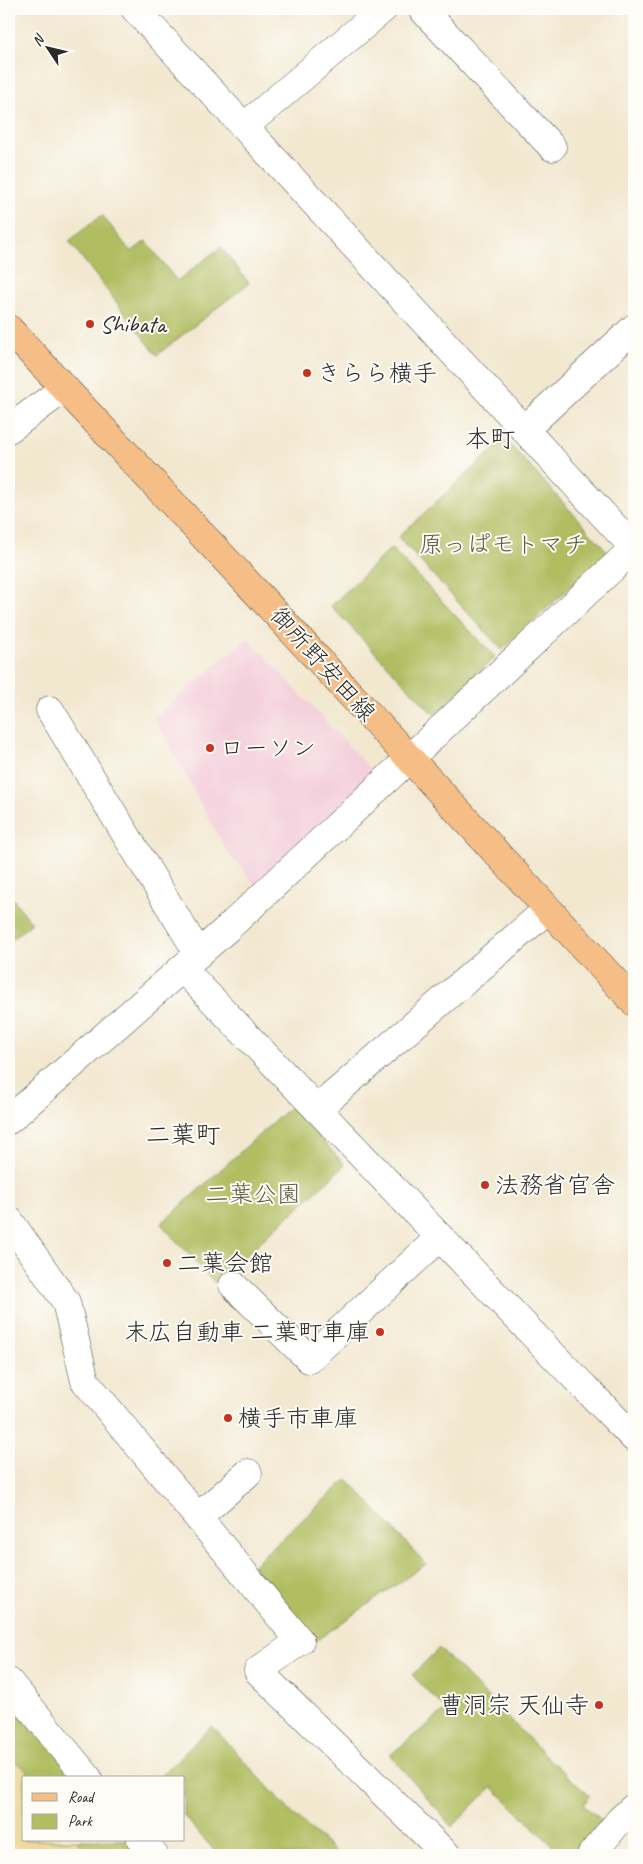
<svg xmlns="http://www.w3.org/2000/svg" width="643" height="1864" viewBox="0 0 643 1864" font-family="Caveat,'Klee One',sans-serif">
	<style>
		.built { fill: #f4cfdc }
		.green { fill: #b0bd60; stroke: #6e7446 }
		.sand { fill: #eeda9e; stroke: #8c8264 }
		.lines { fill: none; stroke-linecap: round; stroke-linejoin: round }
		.minor-casing { stroke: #494744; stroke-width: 29 }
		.major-casing { stroke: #494744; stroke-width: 29 }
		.minor { stroke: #fff; stroke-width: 28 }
		.major { stroke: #f6be87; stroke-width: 28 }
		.poi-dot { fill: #c8321e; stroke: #fdfcf7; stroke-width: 2 }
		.labels { text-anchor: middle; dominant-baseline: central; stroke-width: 4; stroke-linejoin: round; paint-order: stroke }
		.poi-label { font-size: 24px; fill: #2b2b2b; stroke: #fdfcf7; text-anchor: start }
		.park-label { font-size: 24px; fill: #5a5e3e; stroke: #fdfcf7 }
		.street-label { font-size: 24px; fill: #2b2b2b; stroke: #fdfcf7 }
		.neighbourhood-label { font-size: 25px; fill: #2b2b2b; stroke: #fdfcf7 }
	</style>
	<rect width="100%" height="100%" fill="#fdfcf7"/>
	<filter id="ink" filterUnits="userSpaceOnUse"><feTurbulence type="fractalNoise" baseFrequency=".02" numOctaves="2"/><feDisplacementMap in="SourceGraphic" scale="10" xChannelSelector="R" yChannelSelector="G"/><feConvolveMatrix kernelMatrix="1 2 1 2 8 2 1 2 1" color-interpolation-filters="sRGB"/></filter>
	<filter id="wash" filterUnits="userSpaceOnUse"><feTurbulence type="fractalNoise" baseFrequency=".0096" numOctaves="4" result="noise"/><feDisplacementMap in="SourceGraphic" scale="20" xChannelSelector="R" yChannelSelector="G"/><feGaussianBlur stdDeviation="1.12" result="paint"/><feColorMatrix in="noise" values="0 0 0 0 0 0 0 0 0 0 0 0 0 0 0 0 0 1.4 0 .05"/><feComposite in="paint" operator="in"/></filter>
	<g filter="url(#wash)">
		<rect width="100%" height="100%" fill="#f2e8d0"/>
		<path class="built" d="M248 638 376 775 258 888 226 850 154 718Z"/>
		<path class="green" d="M102 215 131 252 146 241 177 281 221 247 249 283 157 355 69 241Z
			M505 439 608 552 502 650 398 537Z
			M391 548 495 657 434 715 331 606Z
			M9 894 32 923 9 942Z
			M291 1106 345 1165 215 1283 161 1224Z
			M347 1479 426 1564 314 1642 252 1566Z
			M439 1648 552 1762 590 1796 583 1805 604 1822 576 1855H562L492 1787 452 1827 390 1755 446 1710 412 1675Z
			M9 1682 89 1778H32L24 1768 9 1758Z
			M212 1726 291 1812 339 1855H218L184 1816V1778H159Z
			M77 1840H142L155 1855H88Z"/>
		<path class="sand" d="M9 1758 24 1768 32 1778H24V1840H77L88 1855H9Z"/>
	</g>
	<g filter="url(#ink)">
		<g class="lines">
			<g class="minor-casing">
				<path id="minor" d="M135 9 634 548
					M422 9 552 147
					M245 126 383 9
					M9 429 65 388
					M525 429 634 328
					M50 710 198 953
					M182 968 549 1351 634 1438
					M317 1109 548 909
					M9 1120 228 928 634 548
					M9 1220 66 1302 85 1381 300 1641 258 1671 447 1855
					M233 1285 309 1359 440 1237
					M198 1517 248 1473
					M9 1682 88 1778
					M141 1840 154 1855
					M591 1855 620 1820 634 1807"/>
			</g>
			<g class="major-casing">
				<path id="major" d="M9 329 256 592 634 1002"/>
			</g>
			<use href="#minor" class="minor"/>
			<use href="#major" class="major"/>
		</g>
	</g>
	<g class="poi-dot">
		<circle cx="90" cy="324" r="5"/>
		<circle cx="307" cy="373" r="5"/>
		<circle cx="210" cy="748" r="5"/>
		<circle cx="485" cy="1185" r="5"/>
		<circle cx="167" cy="1263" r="5"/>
		<circle cx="380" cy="1332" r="5"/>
		<circle cx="228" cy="1418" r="5"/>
		<circle cx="599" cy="1705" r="5"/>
	</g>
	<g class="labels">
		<g class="poi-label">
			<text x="100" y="324">Shibata</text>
			<text x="317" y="373">きらら横手</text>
			<text x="220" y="748">ローソン</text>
			<text x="495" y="1185">法務省官舎</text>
			<text x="177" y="1263">二葉会館</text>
			<text x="370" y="1332" text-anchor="end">末広自動車 二葉町車庫</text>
			<text x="238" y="1418">横手市車庫</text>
			<text x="589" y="1705" text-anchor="end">曹洞宗 天仙寺</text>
		</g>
		<g class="park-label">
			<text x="503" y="544">原っぱモトマチ</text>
			<text x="253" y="1194">二葉公園</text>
		</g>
		<g class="street-label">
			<text transform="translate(323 664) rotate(48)">御所野安田線</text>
		</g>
		<g class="neighbourhood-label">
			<text x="490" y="439">本町</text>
			<text x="183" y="1135">二葉町</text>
		</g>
	</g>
	<rect width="643" height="1864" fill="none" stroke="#fdfcf7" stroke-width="30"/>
	<rect x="22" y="1776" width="162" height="65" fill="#fdfcf7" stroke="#a9a8a5"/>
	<rect x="32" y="1793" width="25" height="8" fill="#f6be87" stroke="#a9a8a5"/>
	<text x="68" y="1802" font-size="15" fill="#2b2b2b">Road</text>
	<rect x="32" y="1814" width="25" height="15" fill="#b0bd60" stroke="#a9a8a5"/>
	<text x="68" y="1826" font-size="15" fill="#2b2b2b">Park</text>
	<g transform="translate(48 48) rotate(305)" stroke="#fdfcf7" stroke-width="4" paint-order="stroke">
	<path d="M0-4L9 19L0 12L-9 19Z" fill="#2b2b2b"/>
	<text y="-8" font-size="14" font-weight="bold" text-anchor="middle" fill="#2b2b2b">N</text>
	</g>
</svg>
